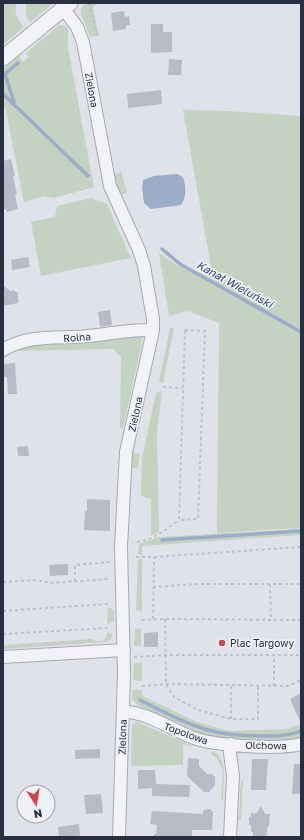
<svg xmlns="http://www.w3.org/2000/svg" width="304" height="840" viewBox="0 0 304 840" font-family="'Golos Text',sans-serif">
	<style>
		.green { fill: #c4d2c1 }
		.water { fill: #9badc8 }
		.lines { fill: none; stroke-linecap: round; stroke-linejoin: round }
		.stream { stroke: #9badc8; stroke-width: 3.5 }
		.building { fill: #b7bbc5 }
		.minor-casing { stroke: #a5a9b3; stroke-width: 14 }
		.tertiary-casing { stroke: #a5a9b3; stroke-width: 17 }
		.path { stroke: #bdc0c7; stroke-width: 2; stroke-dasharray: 3 3; stroke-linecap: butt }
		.minor { stroke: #f2f3f7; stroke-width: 12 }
		.tertiary { stroke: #f2f3f7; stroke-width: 15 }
		.poi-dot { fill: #cd454e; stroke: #eff1f6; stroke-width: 1.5 }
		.labels { text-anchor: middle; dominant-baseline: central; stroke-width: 3.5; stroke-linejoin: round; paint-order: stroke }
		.street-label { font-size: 10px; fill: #282f40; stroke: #eff1f6 }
		.poi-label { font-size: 10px; fill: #282f40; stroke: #eff1f6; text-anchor: start }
		.water-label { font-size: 11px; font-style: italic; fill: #334a73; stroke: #eff1f6 }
	</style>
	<rect width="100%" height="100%" fill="#e0e2e9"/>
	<path class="green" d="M3 3H17C13 12 18 20 24 27L3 45Z
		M26 3H54L30 22 26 15Z
		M86 3H98L93 8 99 36 90 37 81 14V8Z
		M59 25 65 26 68 29V48L94 187 54 198 44 196 24 202 3 97V69L19 56 23 62 29 57 26 53Z
		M183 110 226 111 301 116V528L217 533 219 323 187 311 169 316 159 253 177 265 213 278Z
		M121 172 127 192 121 195 115 183 114 174Z
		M91 198 107 204 131 258 41 276 31 222 55 217 57 206Z
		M170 328H174L163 383 159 382Z
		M139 335 143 337 123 429 120 427 121 357 113 349 14 351V349L28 345Z
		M162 391 157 433 159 532 151 536V499L141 496 142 458 156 393Z
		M132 452 140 454 138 468H131Z
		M301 529V535L142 546V555L138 554 139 544 159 537Z
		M138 559H142V612L136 610Z
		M108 607 114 610V621L107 625Z
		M141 628V646H134L135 629Z
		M107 632 112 634 111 640 106 642 3 649V645L92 639 95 641H101L106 638Z
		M134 663H142V681L133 680Z
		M133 690H142V696L197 722 230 731 287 729 301 724V738C275 743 225 741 200 734 185 729 171 722 157 716L158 714 138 705 132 699Z
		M137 722 192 746 191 747 183 744V765L131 766 132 725 134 723Z
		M212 751C229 756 223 786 223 800L221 799 223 770 216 757 211 755Z
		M240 781H243L241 820H238L240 810 239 809 240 807V789L241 783Z"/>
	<path class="water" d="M177 174 183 177C186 187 187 196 181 205L151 209 144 203 142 187 143 180 154 176Z"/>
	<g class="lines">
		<path class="stream" d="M3 94 88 176
			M14 102 5 74 18 63
			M162 249 180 264 301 332
			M162 540 301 531
			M140 700C164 712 189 726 216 732 229 735 242 735 256 736 272 736 286 737 301 731"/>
	</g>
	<path class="building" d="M124 11 125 17 129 16 130 25H126V29L113 31 111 13Z
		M151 24H163V32H172V52L151 53Z
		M169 59 182 60 181 75H168Z
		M161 90 162 104 128 108 127 94Z
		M11 159 15 176H13L17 194 15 195 18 209 7 212 6 209 3 210V161Z
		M28 257 30 267 12 270 11 260Z
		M3 285 10 291 13 290 18 293V303L3 306Z
		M110 310 112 325 100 327 98 312Z
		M15 363 17 394H8L7 377H3V364Z
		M28 446 29 456H18L17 447Z
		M87 499 110 500V531L84 530 85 511H87Z
		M68 564V575L50 576 49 565Z
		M158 632V647H144V633Z
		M301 693V724L290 699Z
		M100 749V758L75 759V750Z
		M188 758 199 759V766L207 774H212L215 777V785L209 792H204L187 776Z
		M252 759H268L266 790H251Z
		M294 764H301V794H292Z
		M138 770H155L156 784 190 785 189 797 152 796V788L138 789Z
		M101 794 103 813 86 814 84 795Z
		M261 806 265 814H270L269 826H268L266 837H253V832H251V825H249V817H251V813L256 814Z
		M207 809H210L213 812 212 830H192V837H156L157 825 150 824 152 811 203 814V811Z
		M79 824 80 837H59L58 827Z"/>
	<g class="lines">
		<g class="minor-casing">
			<path id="minor" d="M63 8 77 27 83 42 110 186 139 250 144 266 153 319V330L150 344 126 452 121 547 124 673 119 837
				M3 350C28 334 59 339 88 336 110 334 131 329 153 330
				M3 657 124 650
				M123 712C145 711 171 729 191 737 213 746 279 750 301 744
				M230 837 233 776 230 753 231 744"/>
		</g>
		<g class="tertiary-casing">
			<path id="tertiary" d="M3 58 70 3"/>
		</g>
		<path class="path" d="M89 3 98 37
			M185 330 205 331 198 519 179 520Z
			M163 387 182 388
			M137 542C154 540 166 529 179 520
			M136 557H154L301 547
			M75 581V565L110 562
			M3 582 37 580 50 583 110 579
			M270 584 271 620
			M153 587 197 584H301
			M3 611 108 604
			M153 619 154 557
			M165 619 166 684 174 697 198 710 231 719H258V685
			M142 620 165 619 301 620
			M3 634 107 628
			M134 657 166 655H301
			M142 686 166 684 288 686 301 680
			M274 686V655
			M231 719V685
			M155 837V832"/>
		<use href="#minor" class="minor"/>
		<use href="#tertiary" class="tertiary"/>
	</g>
	<circle class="poi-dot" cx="222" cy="643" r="4"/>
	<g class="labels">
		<g class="street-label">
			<text transform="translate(92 90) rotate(80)">Zielona</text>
			<text transform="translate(77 337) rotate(-4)">Rolna</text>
			<text transform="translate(135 414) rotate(-78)">Zielona</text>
			<text transform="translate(186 733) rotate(20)">Topolowa</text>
			<text transform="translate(122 737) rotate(-88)">Zielona</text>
			<text transform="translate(266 745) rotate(1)">Olchowa</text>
		</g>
		<g class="poi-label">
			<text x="230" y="643">Plac Targowy</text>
		</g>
		<g class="water-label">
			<text transform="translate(235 284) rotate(29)">Kanał Wieluński</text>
		</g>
	</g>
	<rect width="304" height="840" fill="none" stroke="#282f40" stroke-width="8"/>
	<g transform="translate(36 804) rotate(168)"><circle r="19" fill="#eff1f6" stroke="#9fa3ad"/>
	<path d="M0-3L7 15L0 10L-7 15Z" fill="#cd454e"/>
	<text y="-6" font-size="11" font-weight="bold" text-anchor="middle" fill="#282f40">N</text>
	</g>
</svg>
